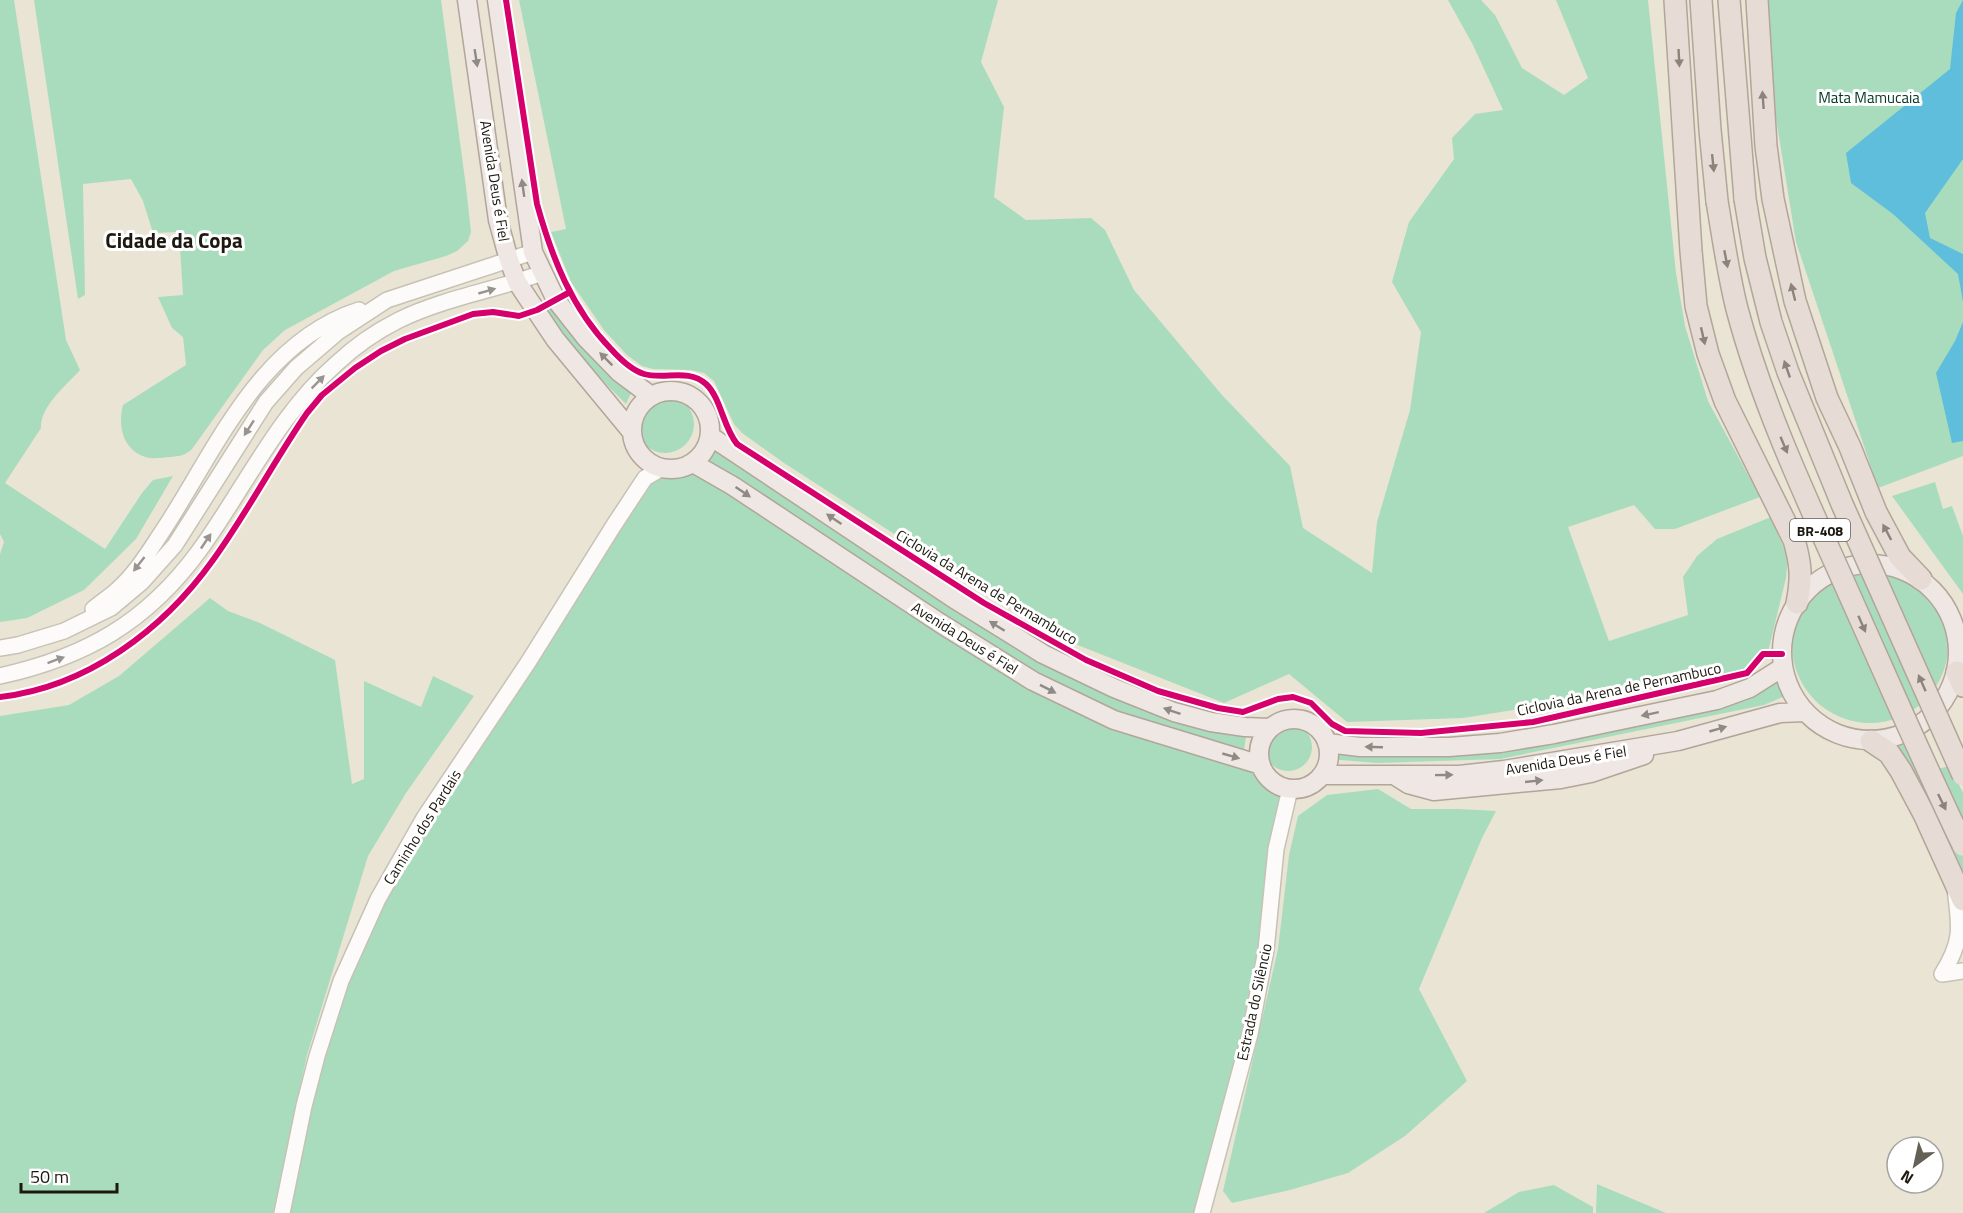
<svg xmlns="http://www.w3.org/2000/svg" width="1963" height="1213" viewBox="0 0 1963 1213" font-family="'Titillium Web',sans-serif">
	<style>
		.green { fill: #a9dcbd }
		.water { fill: #5fbedb }
		.lines { fill: none; stroke-linecap: round; stroke-linejoin: round }
		.minor-casing { stroke: #c6c2b6; stroke-width: 18 }
		.major-casing { stroke: #b2a599; stroke-width: 21 }
		.highway-casing { stroke: #b2a599; stroke-width: 24 }
		.minor { stroke: #fcfbf9; stroke-width: 15 }
		.major { stroke: #efe7e3; stroke-width: 18 }
		.highway { stroke: #e7dcd5; stroke-width: 21 }
		.highway-bridge-casing { stroke: #b2a599; stroke-width: 24; stroke-linecap: butt }
		.highway-bridge { stroke: #e7dcd5; stroke-width: 21 }
		.cycleway-casing { stroke: #fff; stroke-width: 10 }
		.cycleway { stroke: #d6006c; stroke-width: 6 }
		.oneway { fill: #908a84 }
		.oneway2 { fill: #8c847c }
		.oneway3 { fill: #989590 }
		.labels { text-anchor: middle; dominant-baseline: central; stroke-width: 6; stroke-linejoin: round; paint-order: stroke }
		.shield { fill: #fff; stroke: #615e58; stroke-width: 1.5 }
		.shield-label { font-size: 14px; font-weight: bold; fill: #1d1910 }
		.park-label { font-size: 15px; fill: #003522; stroke: #fff }
		.street-label { font-size: 15px; fill: #1d1910; stroke: #fff }
		.district-label { font-size: 21px; font-weight: bold; fill: #1d1910; stroke: #fff }
	</style>
	<rect width="100%" height="100%" fill="#eae4d5"/>
	<path class="green" d="M0 0H14L66 340 80 370C67 385 40 406 41 428L5 483 105 549 142 493 153 480 173 476 136 539 84 590 27 618 0 622V554L4 542 0 534Z
		M34 0H441L466 187 471 232 468 241 457 251 446 256 394 271 285 330 263 350 192 449C185 456 179 456 170 457 164 457 157 459 150 458 124 453 117 428 123 405L186 365 183 337 172 328 158 297 183 295 179 232 153 233 143 201 131 179 83 184 85 295 78 299Z
		M519 0H998L981 62 1004 107 994 197 1026 220 1091 218 1105 230 1134 290 1222 395 1290 466 1303 528 1372 573 1377 522 1410 410 1421 332 1392 282 1409 222 1454 159 1452 138 1475 114 1503 110 1473 45 1448 0H1481L1495 15 1522 68 1564 95 1588 78 1556 0H1648L1676 273 1685 326 1708 401 1760 497 1675 529H1655L1634 505 1568 527 1609 641 1688 615 1683 577 1697 556 1717 539 1771 517 1788 558 1786 578 1767 656 1747 673 1463 718 1347 722 1289 674 1224 703 1065 640 944 566 784 463 742 433 734 424 714 381 704 373 690 370 653 369 642 366 627 355 604 330 571 282 551 232 566 229Z
		M1763 0H1963V456L1878 488 1796 242 1771 88Z
		M551 305C575 338 598 369 631 393L626 404C594 373 567 342 541 306Z
		M636 424a29 29 0 1 1 58 0a29 29 0 1 1-58 0Z
		M711 440 1103 687 1247 730 1244 750 1191 737 1097 703 1008 656 948 620 700 457Z
		M698 465 1033 681 1233 757 1266 774 1280 786 1290 789 1266 950 1202 1213H282L304 1106 366 924 645 478 668 469Z
		M1935 482 1943 509 1952 506 1963 536V594L1892 496Z
		M1792 645a78 78 0 1 1 156 0a78 78 0 1 1-156 0Z
		M210 598 228 611 260 623 335 660 352 784 364 779V681L421 707 433 676 474 696 406 793 368 856 307 1055 273 1213H0V716L69 705 119 676Z
		M1777 677 1785 696 1764 705 1500 759 1377 763 1329 759 1331 740 1363 746 1557 736Z
		M1264 747a24 24 0 1 1 48 0a24 24 0 1 1-48 0Z
		M1908 738 1963 855V885L1892 742Z
		M1950 766 1963 793V825L1937 769Z
		M1378 789 1411 809H1458L1496 811 1482 838 1419 989 1467 1081 1405 1136 1348 1173 1290 1190 1232 1203 1223 1191 1278 949 1289 855 1298 816 1327 795Z
		M1597 1184 1666 1213H1596Z
		M1554 1185 1593 1207V1213H1484L1519 1192Z"/>
	<path class="water" d="M1963 0V159L1925 213 1930 238 1963 254V302L1958 274 1893 214 1851 183 1846 153 1950 69 1956 13Z
		M1963 322V441L1952 443 1936 373 1955 341Z"/>
	<g class="lines">
		<g class="minor-casing">
			<path id="minor" d="M93 609C101 602 111 596 118 589 135 574 148 553 160 535 215 453 257 343 359 310
				M0 648 18 645 64 631 111 608 142 582 175 545 266 402 296 368 338 332 387 300 533 252
				M0 676C86 657 147 622 199 551 245 488 277 416 336 364 354 347 377 331 399 320 444 298 496 290 542 273
				M1942 974C1963 941 1960 927 1955 889
				M1942 974 1963 971
				M282 1213 304 1106 317 1056 341 981 378 899 424 818 529 661 614 525 645 478 662 468
				M1202 1213 1250 1034 1266 950 1276 849 1290 789"/>
		</g>
		<g class="major-casing">
			<path id="major" d="M467 0 498 220 509 260 517 282 555 339 631 431
				M497 0 533 252 556 300 586 338 619 372 651 396
				M632 430a39 39 0 1 1 78 0a39 39 0 1 1-78 0Z
				M710 436 953 598 1043 654 1114 688 1174 712 1211 722 1245 727 1270 728
				M693 463 733 486 940 623 1033 681 1114 720 1261 765
				M1782 652a88 88 0 1 1 176 0a88 88 0 1 1-176 0Z
				M1259 754a35 35 0 1 1 70 0a35 35 0 1 1-70 0Z
				M1327 743 1360 747H1449L1500 743 1554 734 1717 700 1750 688 1783 667
				M1322 775H1459L1504 770 1678 741 1780 713 1805 712
				M1397 777 1408 784 1434 791 1561 779 1591 773 1644 755"/>
		</g>
		<g class="highway-casing">
			<path id="highway" d="M1675 0 1691 251 1696 306 1708 354 1725 401 1794 540C1801 564 1802 578 1797 603
				M1701 0 1710 130 1717 201
				M1729 0 1745 199
				M1757 0 1766 146 1773 199 1795 301 1827 398 1850 447 1876 512 1900 557 1921 579
				M1957 672 1963 686
				M1871 741 1889 753 1901 771 1924 814 1963 900"/>
		</g>
		<use href="#minor" class="minor"/>
		<use href="#major" class="major"/>
		<use href="#highway" class="highway"/>
		<g class="highway-bridge-casing">
			<path id="highway-bridge" d="M1745 199 1755 258 1771 322 1788 372 1842 504 1963 775
				M1717 201C1723 237 1728 273 1737 309 1764 411 1811 508 1854 605 1890 685 1925 766 1963 845"/>
		</g>
		<use href="#highway-bridge" class="highway-bridge"/>
		<g class="cycleway-casing">
			<path id="cycleway" d="M506 0 537 204C552 258 572 309 611 349 620 359 631 370 644 374 665 380 688 368 706 384 721 398 723 427 737 444L984 603 1086 660 1158 691 1218 708 1243 712 1278 699 1293 697 1311 703 1332 724 1345 731 1421 733 1533 722 1747 673 1763 654H1782
				M0 697C87 687 163 630 213 560 247 513 274 461 307 413L322 395 355 368 381 351 405 339 473 314 493 312 519 316 537 310 570 292"/>
		</g>
		<use href="#cycleway" class="cycleway"/>
	</g>
	<defs><path id="oneway-solid" d="M-6-.8H1V-3.2L6.5 0L1 3.2V.8H-6Z" transform="scale(1.5)"/></defs>
	<g class="oneway">
		<use href="#oneway-solid" transform="translate(476 58) rotate(81)"/>
		<use href="#oneway-solid" transform="translate(523 188) rotate(-98)"/>
		<use href="#oneway-solid" transform="translate(606 359) rotate(-135)"/>
		<use href="#oneway-solid" transform="translate(743 492) rotate(34)"/>
		<use href="#oneway-solid" transform="translate(834 519) rotate(-146)"/>
		<use href="#oneway-solid" transform="translate(997 626) rotate(-148)"/>
		<use href="#oneway-solid" transform="translate(1048 689) rotate(27)"/>
		<use href="#oneway-solid" transform="translate(1172 711) rotate(-161)"/>
		<use href="#oneway-solid" transform="translate(1650 714) rotate(168)"/>
		<use href="#oneway-solid" transform="translate(1718 729) rotate(-16)"/>
		<use href="#oneway-solid" transform="translate(1374 747) rotate(-178)"/>
		<use href="#oneway-solid" transform="translate(1231 756) rotate(16)"/>
		<use href="#oneway-solid" transform="translate(1444 775) rotate(-1)"/>
		<use href="#oneway-solid" transform="translate(1534 781) rotate(-6)"/>
	</g>
	<g class="oneway2">
		<use href="#oneway-solid" transform="translate(1679 58) rotate(87)"/>
		<use href="#oneway-solid" transform="translate(1763 100) rotate(-94)"/>
		<use href="#oneway-solid" transform="translate(1713 163) rotate(84)"/>
		<use href="#oneway-solid" transform="translate(1726 259) rotate(79)"/>
		<use href="#oneway-solid" transform="translate(1793 292) rotate(-104)"/>
		<use href="#oneway-solid" transform="translate(1703 336) rotate(77)"/>
		<use href="#oneway-solid" transform="translate(1787 369) rotate(-109)"/>
		<use href="#oneway-solid" transform="translate(1784 445) rotate(67)"/>
		<use href="#oneway-solid" transform="translate(1887 532) rotate(-118)"/>
		<use href="#oneway-solid" transform="translate(1862 624) rotate(66)"/>
		<use href="#oneway-solid" transform="translate(1922 683) rotate(-114)"/>
		<use href="#oneway-solid" transform="translate(1942 802) rotate(64)"/>
	</g>
	<g class="oneway3">
		<use href="#oneway-solid" transform="translate(487 291) rotate(-16)"/>
		<use href="#oneway-solid" transform="translate(318 382) rotate(-45)"/>
		<use href="#oneway-solid" transform="translate(249 428) rotate(123)"/>
		<use href="#oneway-solid" transform="translate(206 541) rotate(-56)"/>
		<use href="#oneway-solid" transform="translate(139 564) rotate(128)"/>
		<use href="#oneway-solid" transform="translate(56 660) rotate(-20)"/>
	</g>
	<g class="labels">
		<rect class="shield" x="1790" y="519" width="60" height="22" rx="4.5"/>
		<g class="shield-label">
			<text x="1820" y="530">BR-408</text>
		</g>
		<g class="park-label">
			<text x="1869" y="97">Mata Mamucaia</text>
		</g>
		<g class="street-label">
			<text transform="translate(495 181) rotate(81)">Avenida Deus é Fiel</text>
			<text transform="translate(987 587) rotate(31)">Ciclovia da Arena de Pernambuco</text>
			<text transform="translate(965 638) rotate(32)">Avenida Deus é Fiel</text>
			<text transform="translate(1619 689) rotate(-12)">Ciclovia da Arena de Pernambuco</text>
			<text transform="translate(1566 760) rotate(-9)">Avenida Deus é Fiel</text>
			<text transform="translate(422 827) rotate(-58)">Caminho dos Pardais</text>
			<text transform="translate(1254 1002) rotate(-78)">Estrada do Silêncio</text>
		</g>
		<g class="district-label">
			<text x="174" y="240">Cidade da Copa</text>
		</g>
	</g>
	<g transform="translate(1915 1165) rotate(213)"><circle r="28" fill="#ffffff" stroke="#a5a39f" stroke-width="1.5"/>
	<path d="M0-4.5L10 22L0 15L-10 22Z" fill="#656055"/>
	<text y="-9" font-size="16" font-weight="bold" text-anchor="middle" fill="#1d1910">N</text>
	</g>
	<path d="M21 1183v9h96v-9" fill="none" stroke="#1d1910" stroke-width="3"/>
	<text x="30" y="1183" font-size="18" fill="#1d1910" stroke="#ffffff" stroke-width="4.5" paint-order="stroke">50 m</text>
</svg>
